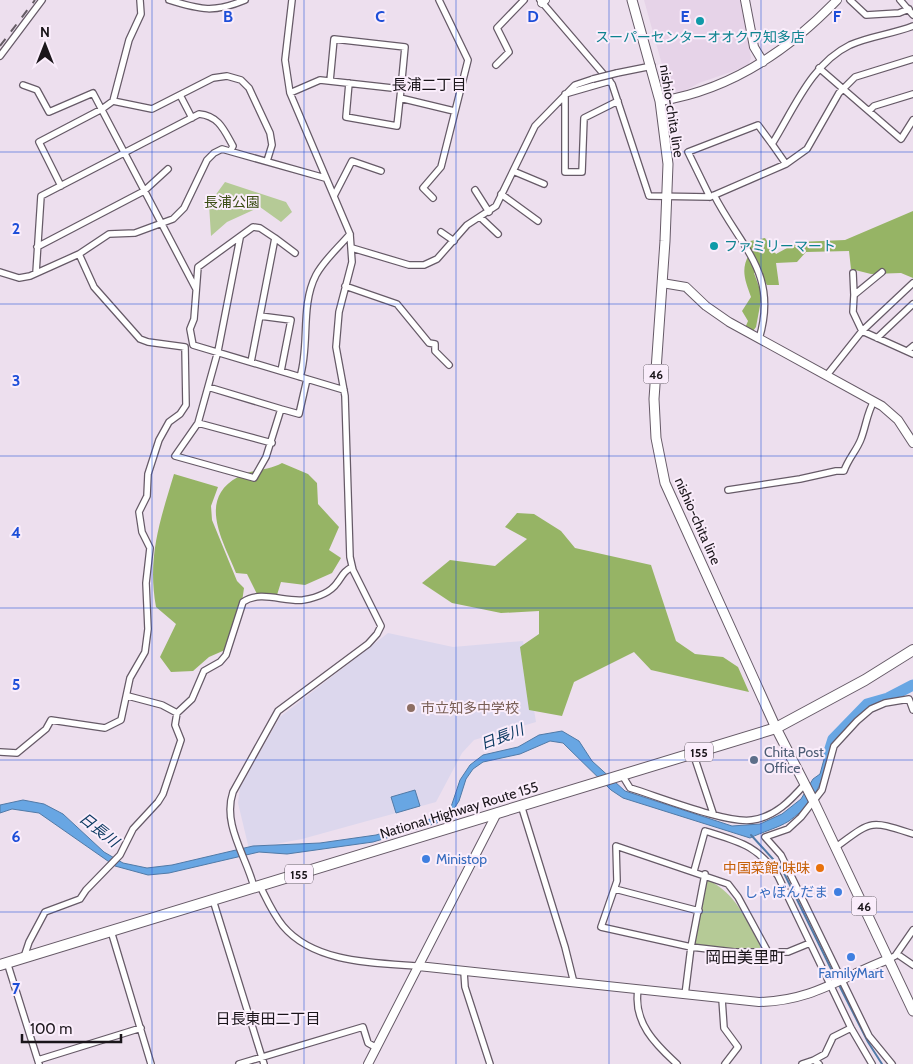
<svg xmlns="http://www.w3.org/2000/svg" width="913" height="1064" viewBox="0 0 913 1064" font-family="Cabin,'Noto Sans JP',sans-serif">
	<style>
		.built { fill: #e6d3e8 }
		.education { fill: #dcd7ed }
		.green { fill: #b5ca96 }
		.forest { fill: #96b465 }
		.water { fill: #68a6e3; stroke: #517aa7 }
		.lines { fill: none; stroke-linecap: round; stroke-linejoin: round }
		.stream { stroke: #517aa7; stroke-width: 2 }
		.river { stroke: #68a6e3; stroke-width: 11 }
		.street-casing { stroke: #665a67; stroke-width: 8 }
		.secondary-casing { stroke: #665a67; stroke-width: 10 }
		.primary-casing { stroke: #665a67; stroke-width: 11 }
		.highway-casing { stroke: #665a67; stroke-width: 12 }
		.street { stroke: #fff; stroke-width: 5.5 }
		.secondary { stroke: #fff; stroke-width: 8 }
		.primary { stroke: #fff; stroke-width: 9 }
		.highway { stroke: #fff; stroke-width: 10 }
		.rail { stroke: #655c65; stroke-width: 2; stroke-dasharray: 9 9; stroke-linecap: butt }
		.street-bridge-casing { stroke: #665a67; stroke-width: 8; stroke-linecap: butt }
		.street-bridge { stroke: #fff; stroke-width: 5.5 }
		.grid { fill: none; stroke: #1d4ed8; stroke-width: 1; stroke-opacity: 0.55 }
		.culture-dot { fill: #0f9aa8; stroke: #faedfb; stroke-width: 2 }
		.education-dot { fill: #8d6e63; stroke: #faedfb; stroke-width: 2 }
		.service-dot { fill: #5c6f8a; stroke: #faedfb; stroke-width: 2 }
		.shop-dot { fill: #3f7fe0; stroke: #faedfb; stroke-width: 2 }
		.food-dot { fill: #e8710a; stroke: #faedfb; stroke-width: 2 }
		.labels { text-anchor: middle; dominant-baseline: central; stroke-width: 4; stroke-linejoin: round; paint-order: stroke }
		.shield { fill: #faedfb; stroke: #5d565e; stroke-width: 1 }
		.shield-label { font-size: 12px; font-weight: bold; fill: #1a151a }
		.culture-label { font-size: 14px; fill: #0d838f; stroke: #faedfb }
		.street-label { font-size: 14px; fill: #1a151a; stroke: #faedfb }
		.park-label { font-size: 14px; fill: #3b4d14; stroke: #faedfb }
		.education-label { font-size: 14px; fill: #785e54; stroke: #faedfb; text-anchor: start }
		.service-label { font-size: 14px; fill: #4e5e75; stroke: #faedfb; text-anchor: start }
		.shop-label { font-size: 14px; fill: #366cbe; stroke: #faedfb; text-anchor: start }
		.food-label { font-size: 14px; fill: #c56008; stroke: #faedfb; text-anchor: end }
		.neighbourhood-label { font-size: 15px; fill: #1a151a; stroke: #faedfb }
		.water-label { font-size: 15px; font-style: italic; fill: #0b3961; stroke: #faedfb }
		.quarter-label { font-size: 16px; fill: #1a151a; stroke: #faedfb }
		.grid-label { font-size: 16px; text-anchor: middle; font-weight: bold; fill: #1d4ed8; stroke: #faedfb; stroke-width: 4; stroke-linejoin: round; paint-order: stroke }
	</style>
	<rect width="100%" height="100%" fill="#eddfee"/>
	<path class="built" d="M644 0H740L751 58 748 66 699 83 679 94 668 86Z"/>
	<path class="education" d="M388 633 453 647 523 641 536 722 474 740 462 753 436 802 302 839 249 849 238 803 240 787 280 717Z"/>
	<path class="green" d="M225 182 286 202 292 212 281 222 260 207 227 222 211 236 209 204Z
		M707 879C738 896 743 915 760 945V949L734 950 694 944Z"/>
	<path class="forest" d="M913 211V278L901 273 871 274 851 269 849 251 806 252 797 262 776 263 779 285H767L759 270 754 273 762 295 756 327 753 331 745 328 748 321 742 311 751 297C745 280 740 269 750 253L745 242 765 238 776 254 798 242 845 240Z
		M282 463 308 474 317 483 318 504 339 527 329 550 341 558 332 573 305 585 281 582 277 595 257 594 247 574 236 573C223 541 197 499 238 477 251 469 268 471 282 463Z
		M174 474 218 487 211 506 212 520 237 581 244 588 242 602 225 650 209 657 193 671 171 672 160 657 176 624 156 607C147 557 160 521 174 474Z
		M517 513 534 514 561 531 575 548 651 565 676 641 695 654 723 657 738 667 749 692 651 670 634 652 574 682 562 716 529 710 520 647 539 634V611L501 613 452 603 422 583 450 560 495 566 527 539 505 527Z"/>
	<path class="water" d="M562 731 579 741 592 761 625 791 732 826 760 824 782 814 801 799 813 779 820 774 829 741 833 742C823 777 820 799 789 821 778 828 762 832 750 838L623 798 611 790 563 743 550 741 520 754 483 762 473 769 466 779 459 801 450 815 437 823 373 842 287 854 259 852 169 873 148 875 115 866 39 813 12 809 0 813V805L23 800 44 804 63 814 104 852 123 863 147 868 172 865 253 846 320 843 376 835 440 816 450 810 460 780 470 765 483 755 518 747 539 735Z
		M415 790 420 806 396 813 391 797Z"/>
	<g class="lines">
		<path class="stream" d="M751 835 782 869 837 981
			M839 985 868 1042 882 1064"/>
		<path class="river" d="M828 755 833 739 867 704 888 698 913 685"/>
		<g class="street-casing">
			<path id="street" d="M169 0C201 10 214 13 245 0
				M540 0 612 84 649 196 710 197 786 164 807 149 839 93 855 77 913 59
				M850 0 866 15 899 13 909 9
				M900 0 913 15
				M0 56 42 0
				M496 65 509 52 497 28 524 0
				M819 68 901 139 913 120
				M617 73 652 66
				M330 81 334 39 405 47 401 89
				M610 81 565 94V172H582L584 118 618 101
				M349 83 346 117 397 126 400 98
				M23 85 37 90 49 112 93 93 196 289
				M290 93 320 80 401 89 400 98 454 111
				M180 95 192 118
				M113 101 129 40 141 14 140 0
				M869 111 874 106 913 94
				M772 144 786 164
				M513 171 544 184
				M61 186 39 142 102 109 113 101 152 109 213 78 227 76 241 80 249 88 270 133 272 145 267 161
				M475 190 489 212
				M501 194 538 221
				M714 195C741 248 779 273 759 339
				M334 196 352 161 381 171
				M710 197 688 152 758 125 772 144C794 109 811 64 850 45 870 36 893 34 913 26
				M433 198 423 188 441 167 468 60 439 0
				M480 217 498 234
				M441 232 454 241
				M240 238 218 351 198 423 175 456 254 478 266 457 281 409 299 414 307 379
				M275 238 295 253
				M37 247 144 191 168 169
				M352 248 409 265H424L437 259 467 225 496 206 535 126 575 85 593 79
				M0 272 19 278 30 276 79 254 109 234 135 233 173 219 184 208 207 160 214 153 222 149 325 178
				M882 272 854 295 853 312 862 331 913 354
				M36 273 41 196 199 114C219 116 224 130 233 146L231 150
				M853 273 854 295
				M345 286 397 304 429 343 435 344V351L449 365
				M260 316 291 320 281 371
				M877 338 913 304
				M907 351 913 346
				M251 362 275 238 260 228 253 227 198 267 194 319 190 329 193 345 344 390
				M827 375 862 331 913 283
				M300 377C310 345 300 306 316 275 324 260 339 247 350 234
				M208 387 281 409
				M198 423 272 443
				M728 490 800 479 836 471H844C848 459 857 450 861 439 866 426 867 413 874 401
				M128 696 162 705 177 713
				M0 752 17 753 46 729 51 720 105 728 121 720 130 678 145 652 148 629 146 583 150 548 142 532 139 512 147 496 148 474 159 440 169 422 180 414 186 405 185 347 148 342 140 339 94 287 79 254
				M693 753 713 813
				M622 775 630 788C657 796 727 824 752 820 775 817 791 800 805 784
				M521 805 565 947 574 983
				M836 847C873 820 869 820 913 834
				M694 871 705 831C740 842 757 845 778 876L851 1028 872 1064
				M260 886C267 900 273 914 283 926 314 963 374 963 418 966
				M254 887C246 856 222 824 233 792L278 711 368 644 377 634 381 626 353 570 350 557 345 396 336 347 339 312 352 262 350 234 290 93 285 60 292 0
				M615 889 699 911
				M213 900 264 1064
				M111 931 151 1064
				M769 954 738 897 728 884 616 846 617 881 601 927 691 947 734 952H788L810 943
				M897 954 913 965
				M24 957 29 942 45 912 80 899 86 890 120 855 133 829 158 802 163 794 181 740 175 725 177 713 192 699 204 671 220 662 226 655 243 602C260 590 284 602 303 600 315 598 330 593 337 583 343 575 343 572 352 567
				M889 959 895 956 913 930
				M7 962 39 1064
				M464 972 465 987 490 1064
				M638 990C633 1022 655 1044 677 1064
				M685 995 691 947 705 874
				M722 999 724 1028 738 1047 725 1064
				M38 1060 141 1028
				M814 1060 825 1054 833 1037 851 1028
				M239 1064 363 1027 368 1043 377 1048
				M802 1064 814 1060 819 1064
				M892 1064 869 1036 781 855 765 837 788 829 801 817 822 790 834 746 857 721 871 709 885 703 909 699 913 710"/>
		</g>
		<g class="secondary-casing">
			<path id="secondary" d="M745 0 754 47 763 62
				M542 3 545 0
				M660 101C730 90 788 51 837 0
				M662 283 686 287 706 306 729 322 882 406 898 420 913 443
				M418 966 759 1002C813 1001 841 977 889 959
				M368 1064 497 813"/>
		</g>
		<g class="primary-casing">
			<path id="primary" d="M632 0 660 101 668 164 665 241 654 399 656 438 665 483 776 728 814 802 913 1011"/>
		</g>
		<g class="highway-casing">
			<path id="highway" d="M0 965 776 728 865 680 913 650"/>
		</g>
		<use href="#street" class="street"/>
		<use href="#secondary" class="secondary"/>
		<use href="#primary" class="primary"/>
		<use href="#highway" class="highway"/>
		<path class="rail" d="M0 46 35 0"/>
		<g class="street-bridge-casing">
			<path id="street-bridge" d="M593 79 617 73"/>
		</g>
		<use href="#street-bridge" class="street-bridge"/>
	</g>
	<path class="grid" d="M152 0V1064M304 0V1064M456 0V1064M609 0V1064M761 0V1064M0 152H913M0 304H913M0 456H913M0 608H913M0 760H913M0 912H913"/>
	<g class="culture-dot">
		<circle cx="700" cy="21" r="5"/>
		<circle cx="714" cy="246" r="5"/>
	</g>
	<circle class="education-dot" cx="411" cy="708" r="5"/>
	<circle class="service-dot" cx="754" cy="760" r="5"/>
	<g class="shop-dot">
		<circle cx="426" cy="859" r="5"/>
		<circle cx="838" cy="892" r="5"/>
		<circle cx="851" cy="957" r="5"/>
	</g>
	<circle class="food-dot" cx="820" cy="868" r="5"/>
	<g class="labels">
		<g class="shield">
			<rect x="643.5" y="364.5" width="25" height="19" rx="4"/>
			<rect x="685" y="742.5" width="28" height="19" rx="4"/>
			<rect x="285" y="864.5" width="28" height="19" rx="4"/>
			<rect x="851.5" y="896.5" width="25" height="19" rx="4"/>
		</g>
		<g class="shield-label">
			<text x="656" y="374">46</text>
			<text x="699" y="752">155</text>
			<text x="299" y="874">155</text>
			<text x="864" y="906">46</text>
		</g>
		<g class="culture-label">
			<text x="700" y="37">スーパーセンターオオクワ知多店</text>
			<text x="724" y="246" text-anchor="start">ファミリーマート</text>
		</g>
		<g class="street-label">
			<text transform="translate(672 111) rotate(81)">nishio-chita line</text>
			<text transform="translate(698 521) rotate(66)">nishio-chita line</text>
			<text transform="translate(459 810) rotate(-17)">National Highway Route 155</text>
		</g>
		<g class="park-label">
			<text x="232" y="202">長浦公園</text>
		</g>
		<g class="education-label">
			<text x="421" y="708">市立知多中学校</text>
		</g>
		<g class="service-label">
			<text x="764" y="752">Chita Post<tspan x="764" dy="16">Office</tspan></text>
		</g>
		<g class="shop-label">
			<text x="436" y="859">Ministop</text>
			<text x="828" y="892" text-anchor="end">しゃぼんだま</text>
			<text x="851" y="973" text-anchor="middle">FamilyMart</text>
		</g>
		<g class="food-label">
			<text x="810" y="868">中国菜館 味味</text>
		</g>
		<g class="neighbourhood-label">
			<text x="429" y="85">長浦二丁目</text>
			<text x="268" y="1019">日長東田二丁目</text>
		</g>
		<g class="water-label">
			<text transform="translate(502 737) rotate(-21)">日長川</text>
			<text transform="translate(99 830) rotate(38)">日長川</text>
		</g>
		<g class="quarter-label">
			<text x="745" y="957">岡田美里町</text>
		</g>
	</g>
	<g class="grid-label">
		<text x="228" y="22">B</text>
		<text x="380" y="22">C</text>
		<text x="533" y="22">D</text>
		<text x="685" y="22">E</text>
		<text x="837" y="22">F</text>
		<text x="16" y="234">2</text>
		<text x="16" y="386">3</text>
		<text x="16" y="538">4</text>
		<text x="16" y="690">5</text>
		<text x="16" y="842">6</text>
		<text x="16" y="994">7</text>
	</g>
	<g transform="translate(45 45)" stroke="#faedfb" stroke-width="4" paint-order="stroke">
	<path d="M0-4L9 19L0 12L-9 19Z" fill="#1a151a"/>
	<text y="-8" font-size="14" font-weight="bold" text-anchor="middle" fill="#1a151a">N</text>
	</g>
	<path d="M22 1034v8h99v-8" fill="none" stroke="#1a151a" stroke-width="2.5"/>
	<text x="30" y="1034" font-size="15" fill="#1a151a" stroke="#faedfb" stroke-width="4" paint-order="stroke">100 m</text>
</svg>
